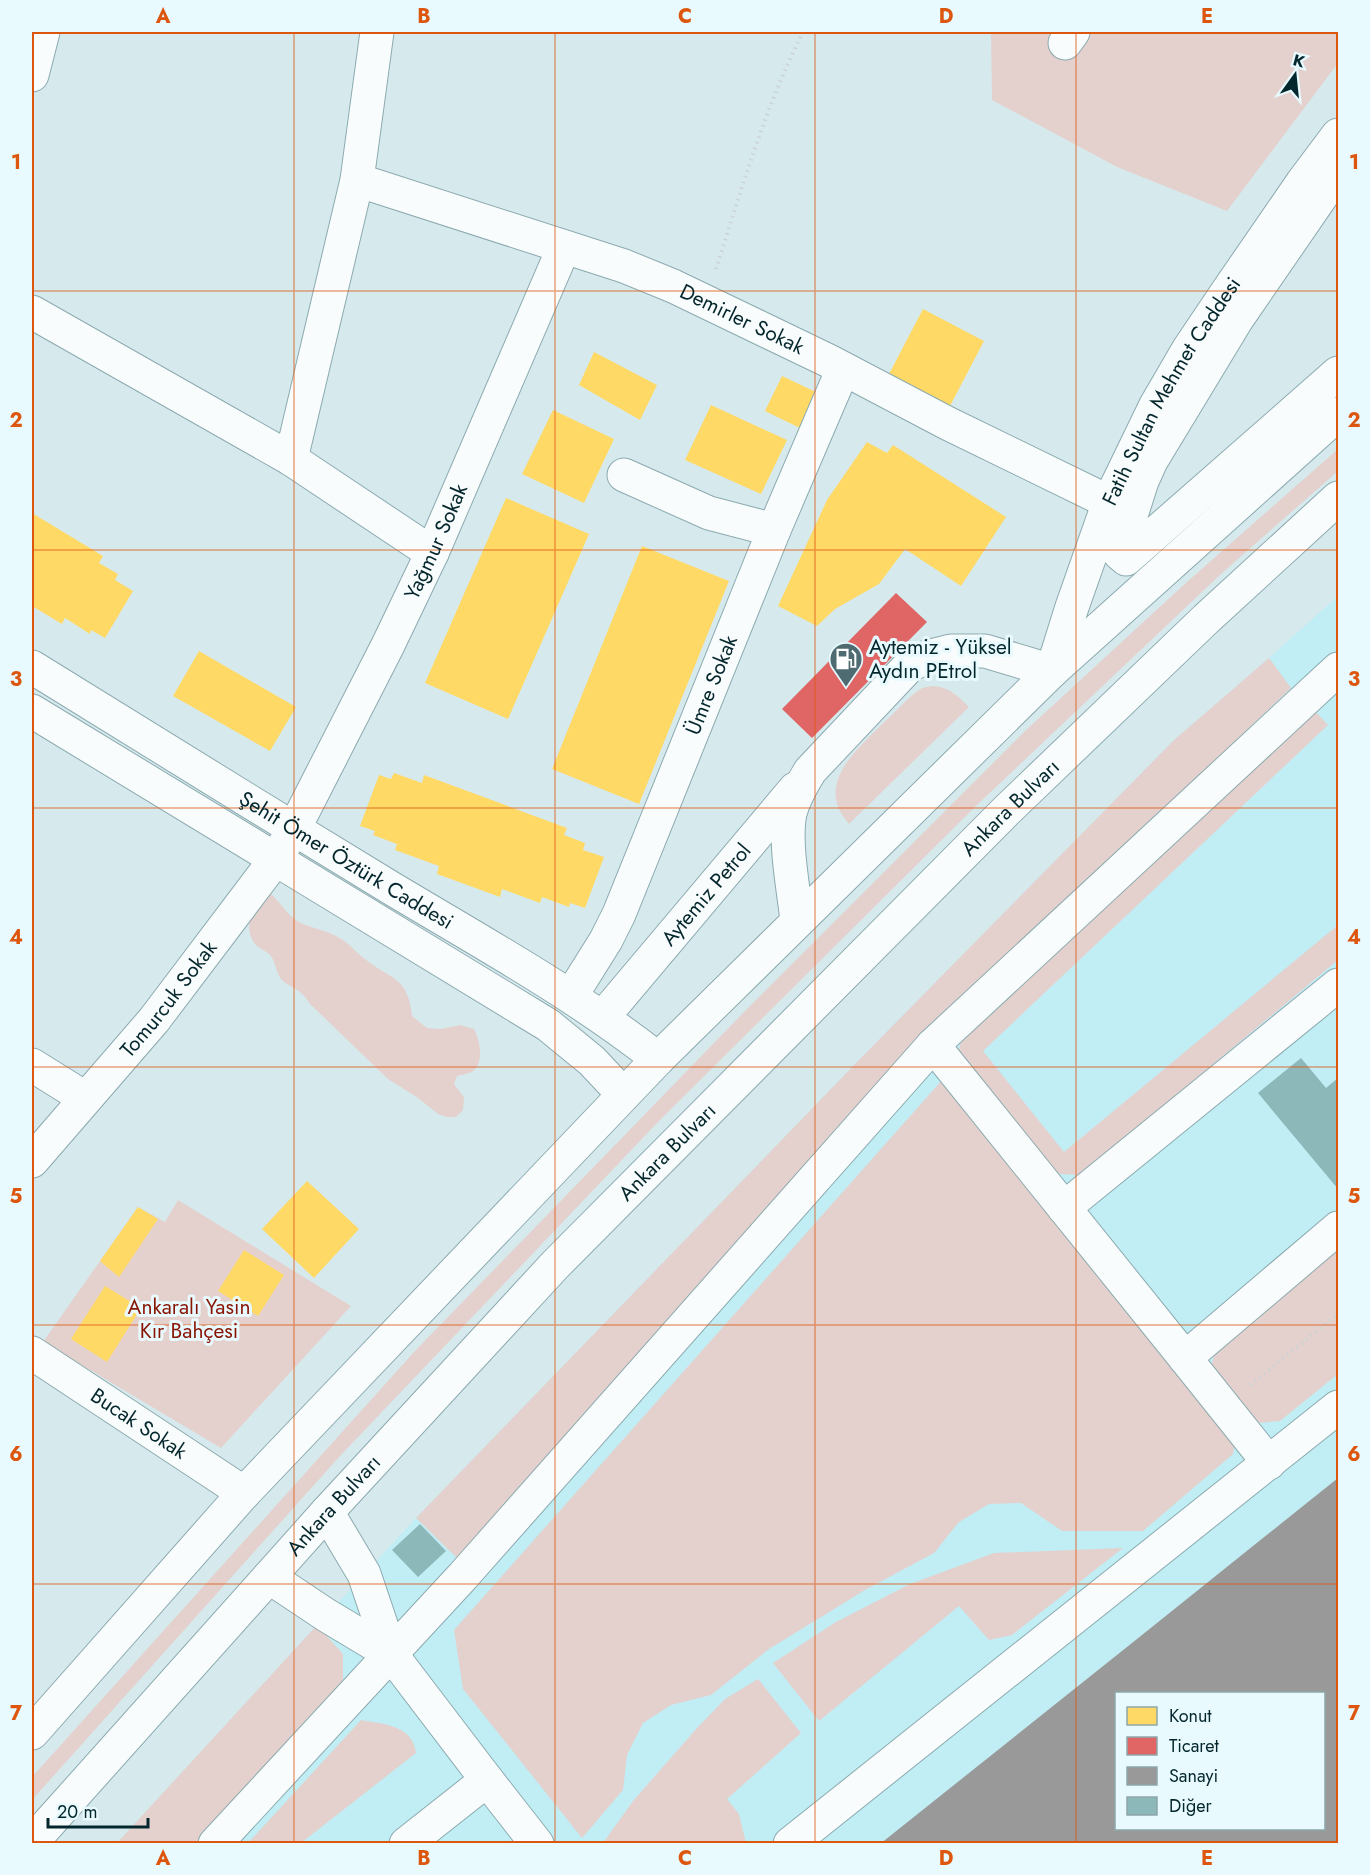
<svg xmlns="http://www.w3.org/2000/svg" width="1370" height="1875" viewBox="0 0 1370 1875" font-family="Jost,sans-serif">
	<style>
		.built { fill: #c1edf5; fill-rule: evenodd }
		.green { fill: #e4d1cd }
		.homes { fill: #ffd966 }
		.shops { fill: #e06666 }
		.industry { fill: #999; fill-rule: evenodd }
		.building { fill: #8db8b9 }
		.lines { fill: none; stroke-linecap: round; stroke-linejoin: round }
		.minor-casing { stroke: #8baaaf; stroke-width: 35 }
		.major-casing { stroke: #8baaaf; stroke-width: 35 }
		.path { stroke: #ccd3d4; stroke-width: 4; stroke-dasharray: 1.5 4.5; stroke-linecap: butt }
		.minor { stroke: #f9fcfc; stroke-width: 33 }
		.major { stroke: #f9fcfc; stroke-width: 33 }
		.grid { fill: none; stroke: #dd560e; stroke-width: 1.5; stroke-opacity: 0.55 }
		.labels { text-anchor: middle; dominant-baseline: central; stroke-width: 6; stroke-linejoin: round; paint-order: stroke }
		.street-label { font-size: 21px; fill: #04272d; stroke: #e8fafe }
		.poi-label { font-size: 21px; fill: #04272d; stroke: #e8fafe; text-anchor: start }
		.park-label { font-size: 21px; fill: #881403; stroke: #e8fafe }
		.neatline { fill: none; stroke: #dd560e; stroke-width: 2 }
		.grid-label { font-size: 20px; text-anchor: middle; font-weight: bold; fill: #dd560e }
	</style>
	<rect width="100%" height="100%" fill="#d6eaee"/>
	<path class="built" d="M1338 596V1843L116 1844 416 1518 856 1063 1174 740 1269 658ZM1116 1694H1324V1828H1116Z"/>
	<path class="green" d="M991 32H1338V63L1227 211 1117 167 992 100Z
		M1338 449V471L1221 574 978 804 660 1120 340 1456 32 1800V1777L414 1352 745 1011 1025 731 1188 581Z
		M1269 658 1291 688 1160 813 460 1561 416 1518 856 1063 1174 740Z
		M932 686C948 686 958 696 969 707L849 824C819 790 845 761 870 736 884 722 898 709 911 696L922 688Z
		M1312 708 1328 725 983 1051 1064 1152 1338 925V960L1080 1175 1060 1174 1038 1160 957 1056 961 1042Z
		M271 894C279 901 285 911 293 918 304 927 323 929 336 936 348 941 355 952 365 959 391 980 408 976 412 1016L427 1028 441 1029 460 1025 474 1029C480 1041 485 1062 472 1072 468 1074 461 1075 457 1076L454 1084 464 1097 463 1110 456 1117H446L438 1114 418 1098 388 1079 310 1004C308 1001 305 996 301 993 296 988 287 985 282 980 276 974 276 962 270 955 265 950 259 949 255 944 242 927 252 902 271 894Z
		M943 1079 1235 1439 1233 1454 1143 1531H1062L1021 1503 989 1504 959 1522 934 1553 865 1590 769 1649 711 1695 671 1705 643 1723 627 1755 623 1790 582 1838 463 1689 454 1630Z
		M178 1200 351 1306 221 1448 43 1342 138 1207 165 1222Z
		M1338 1248V1374L1280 1421 1260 1423 1246 1416 1211 1370 1214 1353Z
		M1123 1548 1012 1635 989 1640 959 1606 819 1721 773 1663 836 1622 910 1584 994 1553Z
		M317 1625 343 1654V1685L201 1843 116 1844Z
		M758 1679 801 1733 727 1799 739 1814 746 1843H603L633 1801 697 1728 725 1699Z
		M361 1720C383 1724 413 1725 416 1753L301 1843H248Z"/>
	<path class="homes" d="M923 309 984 341 950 406 889 374Z
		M594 352 657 385 640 420 579 385Z
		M782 376 818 393 802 429 765 411Z
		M711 405 787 440 761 494 685 460Z
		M553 410 614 439 584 503 522 474Z
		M867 442 887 453 893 445 1006 517 961 586 905 549 879 584 835 609 817 626 778 606 827 500Z
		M506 498 589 534 508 719 425 683Z
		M32 513 103 556 99 563 118 574 115 580 133 591 105 638 91 630 90 634 65 618 62 624 32 606Z
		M642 546 729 581 639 804 552 769Z
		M199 651 296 707 270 751 173 696Z
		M394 773 422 783 424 775 567 828 564 835 585 843 583 850 604 857 585 908 570 903 569 907 542 897 540 903 502 889 500 897 437 874 439 866 395 850 397 844 373 835 375 831 360 826 379 775 391 779Z
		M307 1181 359 1229 314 1278 262 1229Z
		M138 1207 158 1219 119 1277 100 1261Z
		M244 1250 284 1275 258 1316 218 1291Z
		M105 1286 141 1308 107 1362 71 1339Z"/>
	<path class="shops" d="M896 593 927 622 812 738 782 709Z"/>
	<path class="industry" d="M1338 1478V1844H880L1137 1639ZM1116 1694H1324V1828H1116Z"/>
	<path class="building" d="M1301 1058 1326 1088 1338 1078V1189L1258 1093Z
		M420 1524 446 1551 418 1577 392 1550Z"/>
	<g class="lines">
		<g class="minor-casing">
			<g id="minor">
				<path d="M1065 43 1073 32"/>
				<path d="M32 75 43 32"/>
				<path d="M1338 172 1237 319 1151 461 1142 481 1119 553 1126 559 1338 373"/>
				<path id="s1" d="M357 180 624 266 673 286 829 361 947 423 1109 502"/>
				<path d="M32 312 291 459 432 553"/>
				<path d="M291 459 357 180 377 32"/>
				<path d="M624 475 709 513 774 530"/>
				<path id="s2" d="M32 667C151 741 271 815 391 888 481 942 574 993 658 1059"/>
				<path d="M32 711 548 1025 592 1061 623 1094"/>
				<path id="s3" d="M797 921C794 891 784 843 790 813 794 798 802 784 810 771L910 665 927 657 951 651H985L1052 671 1072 607 1109 502 1156 405 1188 350 1227 292 1302 183 1338 135"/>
				<path id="s4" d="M571 996 606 940 619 914 774 530 843 369"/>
				<path id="s5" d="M603 1017 795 789"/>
				<path d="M933 1045 1338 669"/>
				<path d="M32 1065 85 1098"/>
				<path id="s6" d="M32 1161 154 1020 275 860 294 829 388 645 432 553 564 247"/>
				<path d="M1064 1208 1338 985"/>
				<path id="s7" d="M32 1353 244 1493"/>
				<path d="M1185 1358 1269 1463"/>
				<path d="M327 1512 364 1574 391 1654 487 1780"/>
				<path d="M269 1577 326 1615 391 1654"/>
				<path d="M215 1844 463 1576 933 1045 1185 1358 1338 1228"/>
				<path d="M406 1844 487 1780 537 1844"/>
				<path d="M790 1844 1338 1407"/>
			</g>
		</g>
		<g class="major-casing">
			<g id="major">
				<path d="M32 1733 244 1493 658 1059 1052 671 1338 414"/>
				<path id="s8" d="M32 1842 327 1512 555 1265 1006 811 1206 619 1338 498"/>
			</g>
		</g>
		<path class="path" d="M716 269C742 188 765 107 803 32
			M1250 1385 1338 1314"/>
		<use href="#minor" class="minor"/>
		<use href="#major" class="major"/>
	</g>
	<path class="grid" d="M294 32V1844M555 32V1844M815 32V1844M1076 32V1844M32 291H1338M32 550H1338M32 808H1338M32 1067H1338M32 1325H1338M32 1584H1338"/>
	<defs>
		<g id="fuel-pin" transform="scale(1.725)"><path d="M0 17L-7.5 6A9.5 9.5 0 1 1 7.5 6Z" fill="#4e6b71" stroke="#e8fafe"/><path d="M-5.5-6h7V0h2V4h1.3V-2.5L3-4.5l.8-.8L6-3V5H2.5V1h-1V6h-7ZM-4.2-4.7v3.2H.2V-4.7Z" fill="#fff"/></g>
	</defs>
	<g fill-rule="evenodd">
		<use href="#fuel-pin" x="846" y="659"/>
	</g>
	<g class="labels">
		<g class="street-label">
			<text stroke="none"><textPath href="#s1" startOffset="410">Demirler Sokak</textPath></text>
			<text stroke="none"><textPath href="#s3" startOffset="754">Fatih Sultan Mehmet Caddesi</textPath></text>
			<text stroke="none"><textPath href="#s6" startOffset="744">Yağmur Sokak</textPath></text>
			<text stroke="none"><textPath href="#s4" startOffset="342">Ümre Sokak</textPath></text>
			<text stroke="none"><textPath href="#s8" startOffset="1424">Ankara Bulvarı</textPath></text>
			<text stroke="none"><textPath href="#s2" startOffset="369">Şehit Ömer Öztürk Caddesi</textPath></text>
			<text stroke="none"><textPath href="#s5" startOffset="160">Aytemiz Petrol</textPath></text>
			<text stroke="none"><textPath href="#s6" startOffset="212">Tomurcuk Sokak</textPath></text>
			<text stroke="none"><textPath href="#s8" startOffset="938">Ankara Bulvarı</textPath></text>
			<text stroke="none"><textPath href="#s7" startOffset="128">Bucak Sokak</textPath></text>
			<text stroke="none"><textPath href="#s8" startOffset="452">Ankara Bulvarı</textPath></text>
		</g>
		<g class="poi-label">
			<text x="869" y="647">Aytemiz - Yüksel<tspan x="869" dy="24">Aydın PEtrol</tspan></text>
		</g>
		<g class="park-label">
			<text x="189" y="1307">Ankaralı Yasin<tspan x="189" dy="24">Kır Bahçesi</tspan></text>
		</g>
	</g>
	<rect width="1370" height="1875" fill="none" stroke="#e8fafe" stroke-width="66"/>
	<rect x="1115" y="1692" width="210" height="138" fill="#e8fafe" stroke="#8da6aa" stroke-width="1.5"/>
	<rect x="1127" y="1707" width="30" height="18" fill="#ffd966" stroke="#8da6aa" stroke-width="1.5"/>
	<text x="1169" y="1722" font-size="18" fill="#04272d">Konut</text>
	<rect x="1127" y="1737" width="30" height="18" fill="#e06666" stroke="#8da6aa" stroke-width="1.5"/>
	<text x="1169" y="1752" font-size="18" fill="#04272d">Ticaret</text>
	<rect x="1127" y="1767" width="30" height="18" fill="#999999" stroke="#8da6aa" stroke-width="1.5"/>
	<text x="1169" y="1782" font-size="18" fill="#04272d">Sanayi</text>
	<rect x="1127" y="1797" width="30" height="18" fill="#8db8b9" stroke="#8da6aa" stroke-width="1.5"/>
	<text x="1169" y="1812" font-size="18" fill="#04272d">Diğer</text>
	<g transform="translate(1295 75) rotate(15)" stroke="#e8fafe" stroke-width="4.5" paint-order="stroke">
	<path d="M0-4.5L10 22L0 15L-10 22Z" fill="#04272d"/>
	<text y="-9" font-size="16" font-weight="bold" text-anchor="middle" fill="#04272d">K</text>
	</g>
	<path d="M48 1818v9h100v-9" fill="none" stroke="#04272d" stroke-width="3"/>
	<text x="57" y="1818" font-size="18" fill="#04272d" stroke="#e8fafe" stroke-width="4.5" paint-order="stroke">20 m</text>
	<rect x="33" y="33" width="1304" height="1809" class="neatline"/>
	<g class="grid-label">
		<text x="163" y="23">A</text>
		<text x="424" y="23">B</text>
		<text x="685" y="23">C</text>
		<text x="946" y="23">D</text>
		<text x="1207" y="23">E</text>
		<text x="16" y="169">1</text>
		<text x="1354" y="169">1</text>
		<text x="16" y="427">2</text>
		<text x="1354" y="427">2</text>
		<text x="16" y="686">3</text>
		<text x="1354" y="686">3</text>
		<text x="16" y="944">4</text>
		<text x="1354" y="944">4</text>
		<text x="16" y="1203">5</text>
		<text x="1354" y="1203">5</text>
		<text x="16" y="1461">6</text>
		<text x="1354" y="1461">6</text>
		<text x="16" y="1720">7</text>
		<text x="1354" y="1720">7</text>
		<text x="163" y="1865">A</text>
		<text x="424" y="1865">B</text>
		<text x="685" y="1865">C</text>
		<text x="946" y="1865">D</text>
		<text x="1207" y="1865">E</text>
	</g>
</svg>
